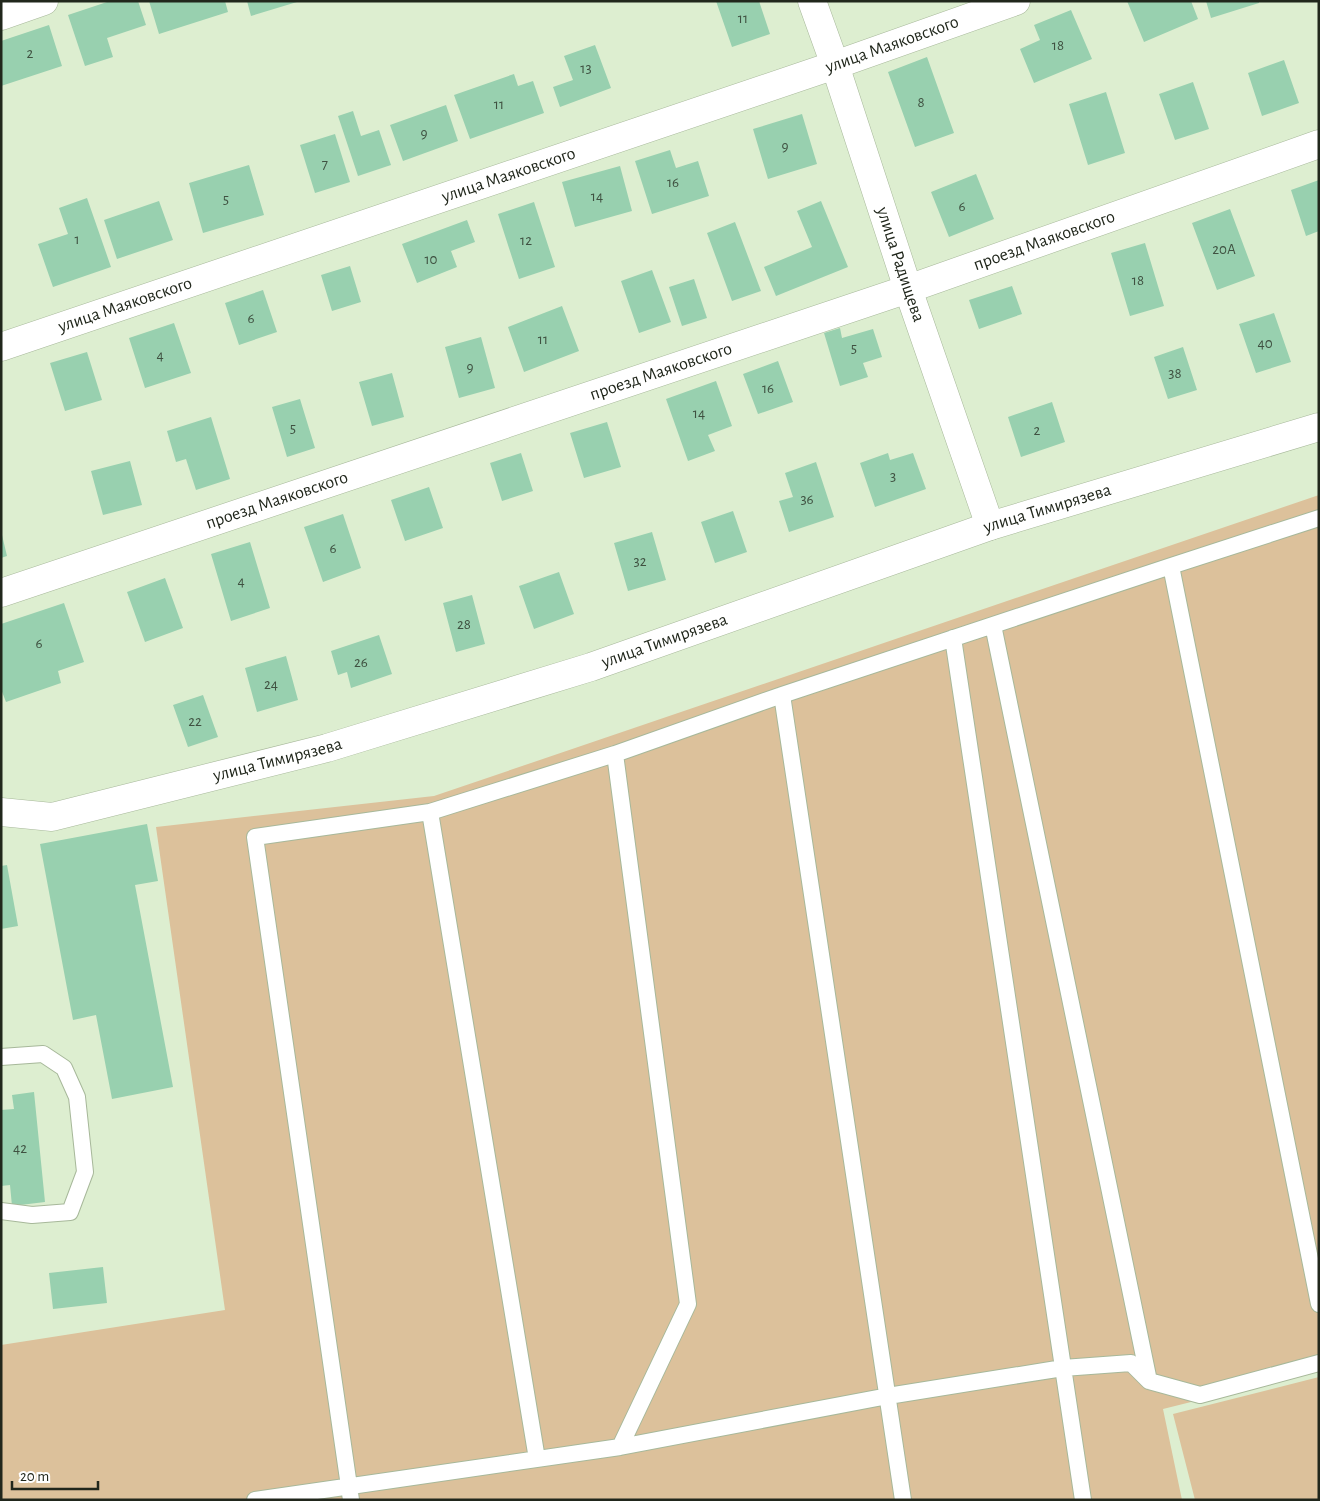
<svg xmlns="http://www.w3.org/2000/svg" width="1320" height="1501" viewBox="0 0 1320 1501" font-family="'Alegreya Sans',sans-serif">
	<style>
		.green { fill: #dcc19b }
		.building { fill: #98d0af }
		.lines { fill: none; stroke-linecap: round; stroke-linejoin: round }
		.lane-casing { stroke: #a7b89a; stroke-width: 18 }
		.street-casing { stroke: #a7b89a; stroke-width: 29 }
		.lane { stroke: #fff; stroke-width: 16 }
		.street { stroke: #fff; stroke-width: 28 }
		.labels { text-anchor: middle; dominant-baseline: central; stroke-width: 4; stroke-linejoin: round; paint-order: stroke }
		.number-label { font-size: 15px; fill: #3f5141 }
		.street-label { font-size: 18px; fill: #21271c; stroke: #fff }
	</style>
	<rect width="100%" height="100%" fill="#ddeed0"/>
	<path class="green" d="M1319 495V1370L1163 1409 1182 1500H1V1345L225 1310 156 827 434 796Z
		M1319 1377V1500H1195L1173 1414Z"/>
	<path class="building" d="M110 1H138L146 25 107 38 113 57 85 66 68 15Z
		M149 1H225L228 12 159 34Z
		M247 1H297V2L251 16Z
		M716 1H759L770 34 732 47Z
		M1127 1H1191L1198 19 1144 42Z
		M1206 1H1259V3L1211 18Z
		M1071 10 1092 59 1034 83 1020 49 1040 40 1034 25Z
		M49 25 62 66 1 86V41Z
		M595 45 611 88 560 107 553 87 573 80 564 56Z
		M927 57 954 133 915 147 888 72Z
		M1284 60 1299 103 1262 116 1248 73Z
		M514 74 518 86 533 81 544 113 470 139 454 95Z
		M1193 82 1209 129 1175 140 1159 94Z
		M1106 92 1125 153 1088 165 1069 104Z
		M446 105 458 141 403 161 390 125Z
		M353 111 361 136 379 130 391 165 358 176 338 116Z
		M802 114 817 164 768 179 753 129Z
		M335 134 350 182 315 193 300 145Z
		M670 150 676 168 698 161 709 196 652 214 635 161Z
		M249 165 264 215 203 233 189 183Z
		M620 166 632 211 575 227 562 182Z
		M976 174 994 219 949 237 931 192Z
		M1319 180V231L1306 236 1291 190Z
		M87 198 111 267 53 287 38 244 68 234 59 208Z
		M159 201 173 240 117 259 104 220Z
		M821 201 848 267 776 296 764 267 812 247 797 211Z
		M534 202 555 267 519 279 498 214Z
		M1230 209 1255 276 1217 290 1192 223Z
		M467 220 475 242 451 251 457 267 417 283 402 244Z
		M735 222 761 291 732 301 707 233Z
		M1145 243 1164 306 1130 316 1111 253Z
		M350 266 361 302 332 311 321 275Z
		M652 270 671 322 639 333 621 281Z
		M694 279 707 318 682 326 669 287Z
		M1012 286 1022 314 979 329 969 300Z
		M263 290 277 332 239 345 225 303Z
		M562 306 579 351 524 372 508 327Z
		M1274 313 1291 362 1256 373 1239 324Z
		M174 323 191 373 145 388 129 338Z
		M840 328 842 338 873 329 882 357 863 363 868 377 840 386 824 333Z
		M481 337 495 388 459 398 445 347Z
		M1183 347 1197 390 1168 399 1154 357Z
		M87 352 102 400 65 411 50 363Z
		M778 361 793 402 758 414 743 374Z
		M392 373 404 417 372 426 359 382Z
		M716 381 732 426 708 435 715 451 688 461 666 399Z
		M300 399 315 448 287 457 272 407Z
		M1052 402 1065 442 1021 457 1008 417Z
		M211 417 230 479 196 490 186 459 176 462 167 431Z
		M607 422 621 467 584 478 570 433Z
		M521 453 533 491 502 501 490 463Z
		M888 453 890 460 913 453 926 489 875 507 860 463Z
		M130 461 142 505 103 515 91 471Z
		M816 462 834 517 789 532 779 501 793 497 785 473Z
		M429 487 443 528 405 541 391 500Z
		M733 511 747 552 715 563 701 522Z
		M343 514 361 568 323 582 304 527Z
		M652 532 666 580 628 591 614 543Z
		M2 535 7 556 1 558V536Z
		M250 542 270 608 231 621 211 554Z
		M559 572 574 614 534 629 519 586Z
		M165 578 183 628 145 642 127 592Z
		M472 595 485 644 456 652 443 603Z
		M64 603 84 662 58 671 61 683 6 702 1 689V624Z
		M379 635 392 674 351 688 347 672 338 675 331 651Z
		M286 656 298 700 257 712 245 668Z
		M203 695 218 737 188 747 173 705Z
		M147 824 158 881 135 885 173 1087 112 1099 96 1015 73 1020 40 844Z
		M7 865 18 926 1 929V866Z
		M34 1092 45 1202 12 1206 10 1185 1 1186V1110L14 1109 12 1095Z
		M103 1267 107 1303 53 1309 49 1273Z"/>
	<g class="lines">
		<g class="lane-casing">
			<path id="lane" d="M1171 566 1319 1304
				M993 625 1149 1381
				M953 638 1083 1500
				M782 695 903 1500
				M615 754 688 1304 620 1447
				M430 812 537 1459
				M1 1057 43 1054 64 1068 77 1097 85 1172 70 1212 32 1215 1 1211
				M255 1500 620 1447 888 1396 1063 1368 1131 1363 1149 1381 1200 1395 1319 1363
				M351 1500 255 837 430 812 615 754 782 695 1171 566 1319 518"/>
		</g>
		<g class="street-casing">
			<g id="street">
				<path id="s1" d="M812 1 835 65 908 289 990 526"/>
				<path d="M1 16 44 1"/>
				<path id="s2" d="M1 347 835 65 1016 1"/>
				<path id="s3" d="M1 593 908 289 1319 144"/>
				<path id="s4" d="M1 812 52 817 327 748 591 667 990 526 1319 427"/>
			</g>
		</g>
		<use href="#lane" class="lane"/>
		<use href="#street" class="street"/>
	</g>
	<g class="labels">
		<g class="number-label">
			<text x="743" y="18">11</text>
			<text x="1058" y="45">18</text>
			<text x="30" y="53">2</text>
			<text x="586" y="68">13</text>
			<text x="921" y="102">8</text>
			<text x="499" y="104">11</text>
			<text x="424" y="133">9</text>
			<text x="785" y="146">9</text>
			<text x="325" y="164">7</text>
			<text x="673" y="182">16</text>
			<text x="597" y="196">14</text>
			<text x="226" y="199">5</text>
			<text x="962" y="206">6</text>
			<text x="77" y="239">1</text>
			<text x="526" y="240">12</text>
			<text x="1224" y="249">20А</text>
			<text x="431" y="259">10</text>
			<text x="1138" y="280">18</text>
			<text x="251" y="318">6</text>
			<text x="543" y="339">11</text>
			<text x="1265" y="343">40</text>
			<text x="854" y="348">5</text>
			<text x="160" y="355">4</text>
			<text x="470" y="367">9</text>
			<text x="1175" y="373">38</text>
			<text x="768" y="388">16</text>
			<text x="699" y="413">14</text>
			<text x="293" y="428">5</text>
			<text x="1037" y="430">2</text>
			<text x="893" y="476">3</text>
			<text x="807" y="499">36</text>
			<text x="333" y="548">6</text>
			<text x="640" y="561">32</text>
			<text x="241" y="581">4</text>
			<text x="464" y="624">28</text>
			<text x="39" y="643">6</text>
			<text x="361" y="662">26</text>
			<text x="271" y="684">24</text>
			<text x="195" y="721">22</text>
			<text x="20" y="1148">42</text>
		</g>
		<g class="street-label">
			<text stroke="none"><textPath href="#s2" startOffset="941">улица Маяковского</textPath></text>
			<text stroke="none"><textPath href="#s2" startOffset="536">улица Маяковского</textPath></text>
			<text stroke="none"><textPath href="#s3" startOffset="1101">проезд Маяковского</textPath></text>
			<text stroke="none"><textPath href="#s1" startOffset="278">улица Радищева</textPath></text>
			<text stroke="none"><textPath href="#s2" startOffset="131">улица Маяковского</textPath></text>
			<text stroke="none"><textPath href="#s3" startOffset="696">проезд Маяковского</textPath></text>
			<text stroke="none"><textPath href="#s3" startOffset="291">проезд Маяковского</textPath></text>
			<text stroke="none"><textPath href="#s4" startOffset="1094">улица Тимирязева</textPath></text>
			<text stroke="none"><textPath href="#s4" startOffset="689">улица Тимирязева</textPath></text>
			<text stroke="none"><textPath href="#s4" startOffset="284">улица Тимирязева</textPath></text>
		</g>
	</g>
	<rect width="1320" height="1501" fill="none" stroke="#21271c" stroke-width="5"/>
	<path d="M12 1481v8h86v-8" fill="none" stroke="#21271c" stroke-width="2.5"/>
	<text x="20" y="1481" font-size="15" fill="#21271c" stroke="#ffffff" stroke-width="4" paint-order="stroke">20 m</text>
</svg>
